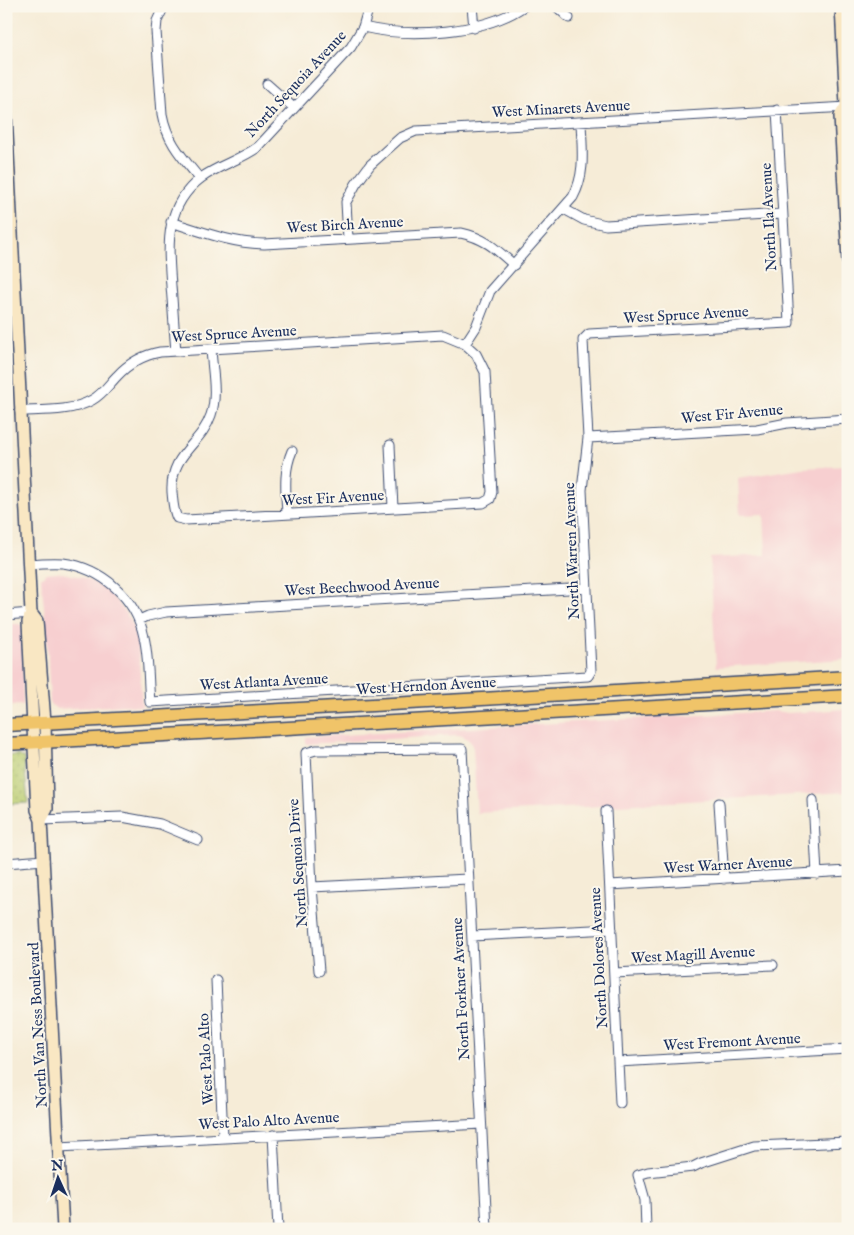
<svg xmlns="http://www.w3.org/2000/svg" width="854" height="1235" viewBox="0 0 854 1235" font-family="'IM FELL English',serif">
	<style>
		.built { fill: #f7cfd0 }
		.grass { fill: url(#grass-dots); stroke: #6a7e66 }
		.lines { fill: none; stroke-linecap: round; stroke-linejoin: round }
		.street-casing { stroke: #3c4b70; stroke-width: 11 }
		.secondary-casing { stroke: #3c4b70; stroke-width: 14 }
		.primary-casing { stroke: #3c4b70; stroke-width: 15 }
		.street { stroke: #fff; stroke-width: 9 }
		.secondary { stroke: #f9e7c3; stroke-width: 11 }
		.primary { stroke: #f0c469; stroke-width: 12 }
		.labels { text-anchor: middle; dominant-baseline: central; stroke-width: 4; stroke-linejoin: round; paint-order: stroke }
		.street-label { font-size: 15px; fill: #1b2f5e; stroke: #fbf7ec }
	</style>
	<defs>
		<pattern id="grass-dots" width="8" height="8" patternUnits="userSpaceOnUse" patternTransform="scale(1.25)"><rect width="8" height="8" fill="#bacc6f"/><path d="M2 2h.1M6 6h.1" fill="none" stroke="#96a65e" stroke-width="1.8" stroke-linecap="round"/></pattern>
	</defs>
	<rect width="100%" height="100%" fill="#fbf7ec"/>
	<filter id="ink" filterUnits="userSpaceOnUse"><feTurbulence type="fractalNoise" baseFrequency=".02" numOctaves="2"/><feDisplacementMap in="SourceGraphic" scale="10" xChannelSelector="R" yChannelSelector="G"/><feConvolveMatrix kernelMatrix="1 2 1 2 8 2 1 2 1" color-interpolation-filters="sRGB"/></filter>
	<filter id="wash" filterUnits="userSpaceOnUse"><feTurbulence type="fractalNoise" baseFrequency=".0096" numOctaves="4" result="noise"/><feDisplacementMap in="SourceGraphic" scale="20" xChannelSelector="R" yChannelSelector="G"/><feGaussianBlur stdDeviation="1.12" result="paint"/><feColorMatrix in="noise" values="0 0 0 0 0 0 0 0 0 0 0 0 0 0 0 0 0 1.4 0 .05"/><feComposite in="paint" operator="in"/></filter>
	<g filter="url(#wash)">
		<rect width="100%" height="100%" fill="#f6ecd7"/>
		<path class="built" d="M846 466 848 529 846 534H844L845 555 848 557V659L716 667 710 558 766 555 764 514 740 515 738 478 802 468Z
			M57 572 82 577 97 584 110 593 126 613 132 623 138 643 142 707 126 705 57 709 50 704 47 636 41 578 46 573Z
			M6 624H19L22 626 23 705 6 706Z
			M848 709V792L477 813 473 748 470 741 463 736 457 735 306 744V737L777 711 788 713Z"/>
		<path class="grass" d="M18 755 24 758 28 803 6 804V756Z"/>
	</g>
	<g filter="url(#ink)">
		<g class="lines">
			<g class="street-casing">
				<path id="street" d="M164 6 157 21 156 31 162 114C167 142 183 158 200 179
					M472 6 474 28
					M556 6 569 18
					M363 27C409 38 484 34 524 6
					M267 84 294 108
					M564 209 584 220 606 225 782 214
					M171 222C203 232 231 243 264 244L461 233C485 238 496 249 514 265
					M348 239 346 202 356 184 370 165 400 138 416 131 848 107
					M465 344 476 327 490 291 573 197C586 173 582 149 581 122
					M176 351C174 329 173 308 171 286 168 244 164 207 201 178 219 165 240 160 258 147L351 47 363 27 369 6
					M20 411C44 410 71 412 92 400 103 394 109 384 117 376 129 363 144 355 160 352L443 335 465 344 476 354 485 372 492 492 490 499 483 503 186 520 177 518C173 510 173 502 172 492 170 453 201 445 211 415 218 395 212 369 211 349
					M588 438 757 429 787 423 848 419
					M390 445 393 508
					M287 514C286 492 283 472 292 451
					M28 564C40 563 52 562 63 563 102 568 136 598 144 637 149 658 148 681 150 702L588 676 591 671 582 490 588 438 583 340 589 334 789 323 777 110
					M6 615 31 613
					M139 620 148 616 166 612 587 588
					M813 800 817 874
					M719 803 724 879
					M606 811 620 1103
					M41 820 122 817 160 824 198 840
					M6 863 44 860
					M610 885 848 871
					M312 887 468 879
					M472 936 612 929
					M319 971 312 887 306 753 316 750 462 749 487 1229
					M614 973 773 965
					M216 980 223 1137
					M618 1062 848 1049
					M273 1135 278 1229
					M59 1147 481 1124
					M646 1229 645 1200 638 1175 648 1172 693 1167 701 1163 754 1146 848 1142"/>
			</g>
			<g class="secondary-casing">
				<path id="secondary" d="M841 6 846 106 848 110
					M846 106 840 116 848 261
					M6 113 31 613 28 622 37 810 41 820 63 1229
					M31 613 37 621 45 722 47 809 41 820"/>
			</g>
			<g class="primary-casing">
				<path id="primary" d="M6 725 465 700 848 677
					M6 744 848 696"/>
			</g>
			<use href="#street" class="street"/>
			<use href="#secondary" class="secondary"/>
			<use href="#primary" class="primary"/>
		</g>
	</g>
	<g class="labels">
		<g class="street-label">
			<text transform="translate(296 84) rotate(-47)">North Sequoia Avenue</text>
			<text transform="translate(561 109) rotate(-3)">West Minarets Avenue</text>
			<text transform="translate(769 217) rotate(-93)">North Ila Avenue</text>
			<text transform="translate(345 225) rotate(-3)">West Birch Avenue</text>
			<text transform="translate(686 315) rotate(-3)">West Spruce Avenue</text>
			<text transform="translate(234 334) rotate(-3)">West Spruce Avenue</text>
			<text transform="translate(732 414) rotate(-5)">West Fir Avenue</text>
			<text transform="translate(333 498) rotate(-3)">West Fir Avenue</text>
			<text transform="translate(572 551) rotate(-92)">North Warren Avenue</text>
			<text transform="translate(362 587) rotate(-3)">West Beechwood Avenue</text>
			<text transform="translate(264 682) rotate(-3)">West Atlanta Avenue</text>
			<text transform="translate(426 686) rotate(-3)">West Herndon Avenue</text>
			<text transform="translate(298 863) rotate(-94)">North Sequoia Drive</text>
			<text transform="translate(728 865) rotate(-3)">West Warner Avenue</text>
			<text transform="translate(693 955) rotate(-3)">West Magill Avenue</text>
			<text transform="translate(599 958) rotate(-93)">North Dolores Avenue</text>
			<text transform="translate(461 989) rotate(-93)">North Forkner Avenue</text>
			<text transform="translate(38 1025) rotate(-93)">North Van Ness Boulevard</text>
			<text transform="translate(732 1042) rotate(-3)">West Fremont Avenue</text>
			<text transform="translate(206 1059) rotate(-93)">West Palo Alto</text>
			<text transform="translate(269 1121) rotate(-3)">West Palo Alto Avenue</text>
		</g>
	</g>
	<rect width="854" height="1235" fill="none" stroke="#fbf7ec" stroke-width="25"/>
	<g transform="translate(58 1178) rotate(357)" stroke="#fbf7ec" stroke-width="4" paint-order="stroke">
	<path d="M0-4L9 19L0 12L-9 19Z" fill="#1b2f5e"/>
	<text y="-8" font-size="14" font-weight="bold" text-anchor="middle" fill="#1b2f5e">N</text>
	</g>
</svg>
